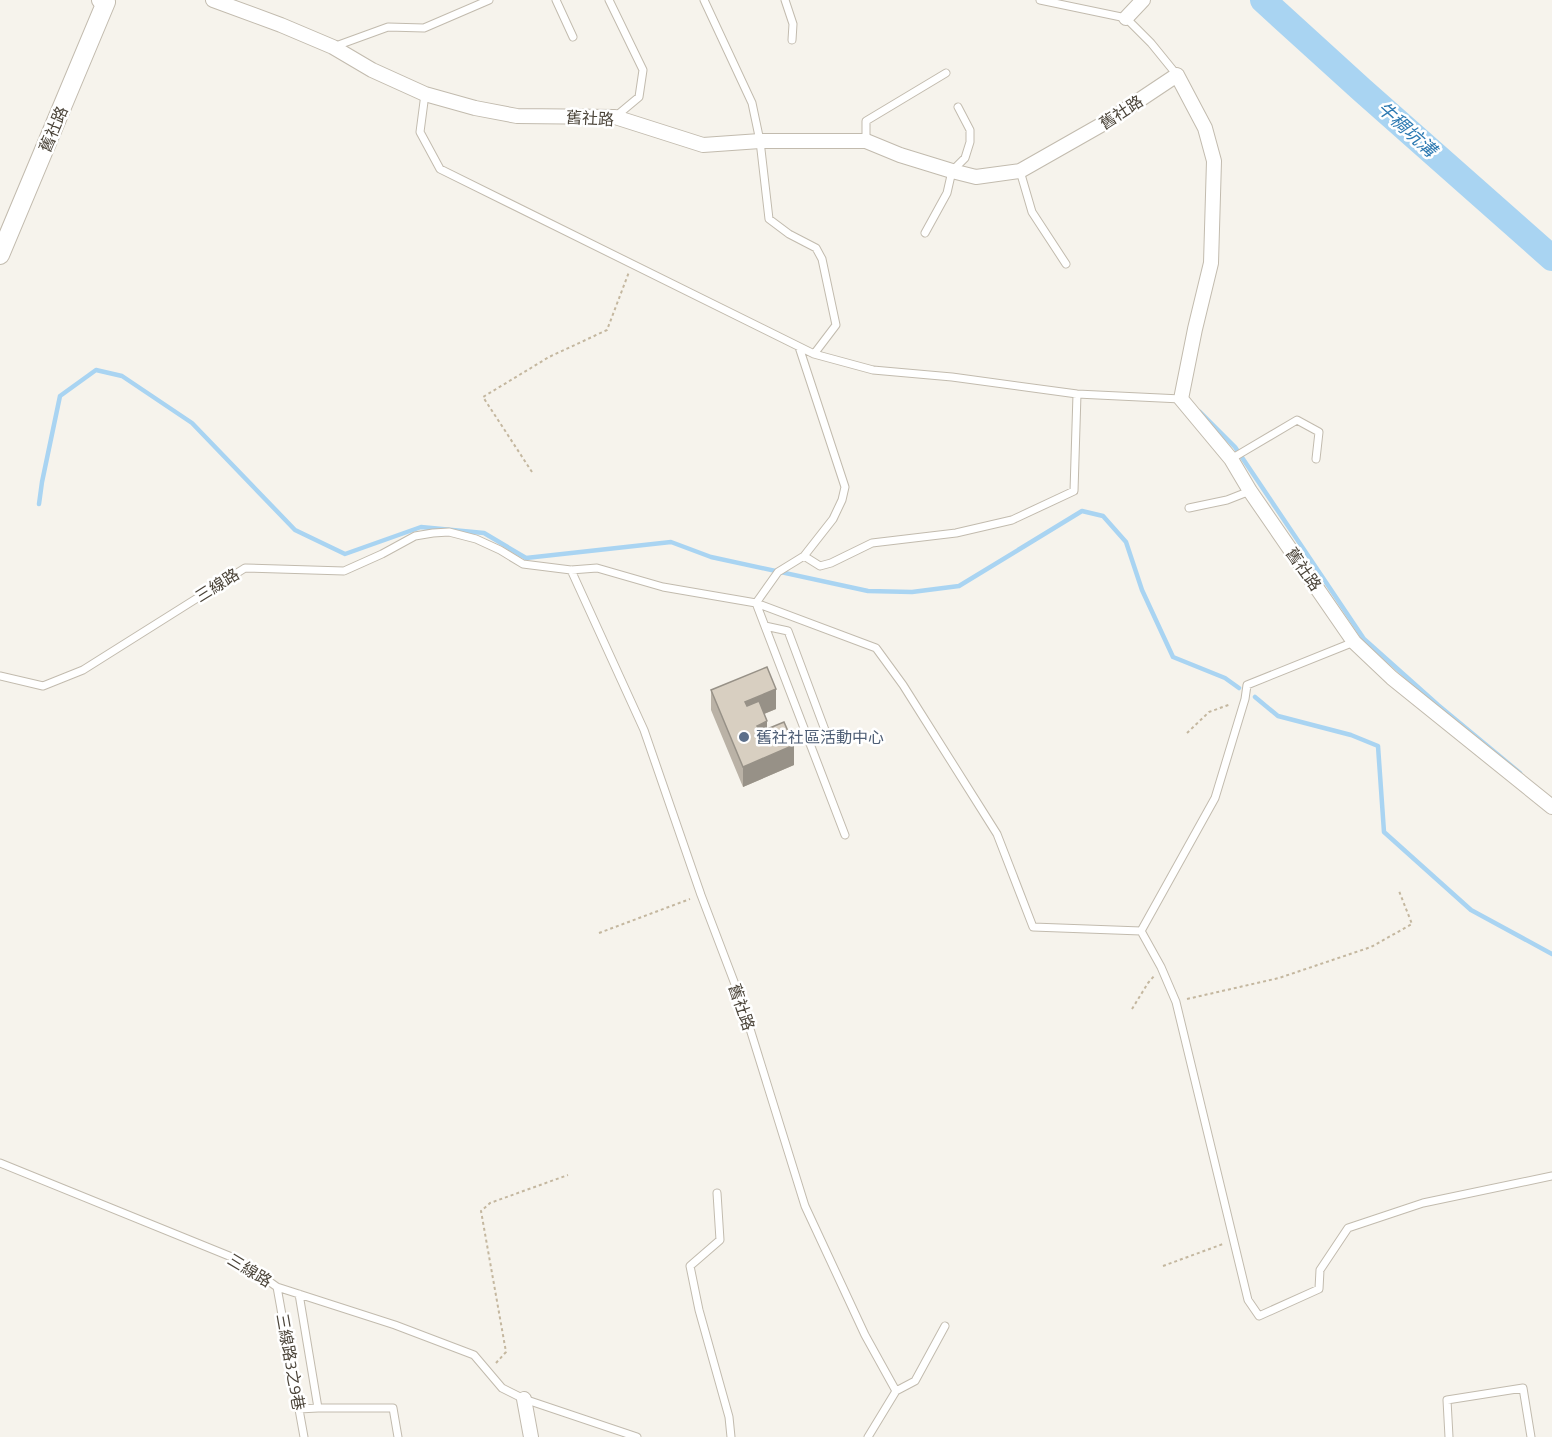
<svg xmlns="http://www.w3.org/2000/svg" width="1552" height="1437" viewBox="0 0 1552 1437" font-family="'Titillium Web','Noto Sans TC',sans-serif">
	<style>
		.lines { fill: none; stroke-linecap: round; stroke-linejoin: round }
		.stream { stroke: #a9d4f2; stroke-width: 4.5 }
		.river { stroke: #a9d4f2; stroke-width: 26 }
		.service-casing { stroke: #c2bbae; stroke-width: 9 }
		.minor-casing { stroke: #c2bbae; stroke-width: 16 }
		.tertiary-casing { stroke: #c2bbae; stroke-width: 20 }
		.path { stroke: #c4b79f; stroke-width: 2; stroke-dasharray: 3 3; stroke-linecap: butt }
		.service { stroke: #fff; stroke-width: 7 }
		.minor { stroke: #fff; stroke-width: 14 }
		.tertiary { stroke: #fff; stroke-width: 18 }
		.wall { fill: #bab2a6 }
		.shaded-wall { fill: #979187 }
		.building { fill: #d8cfc1; stroke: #979187; stroke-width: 1.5 }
		.service-dot { fill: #5c6f8a; stroke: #fff; stroke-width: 2 }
		.labels { text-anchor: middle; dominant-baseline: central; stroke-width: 5; stroke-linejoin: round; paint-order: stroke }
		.street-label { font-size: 16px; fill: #4b4439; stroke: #fff }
		.service-label { font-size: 16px; fill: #4e5e75; stroke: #fff; text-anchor: start }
		.water-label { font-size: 18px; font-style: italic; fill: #2e7ab2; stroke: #fff }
	</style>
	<rect width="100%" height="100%" fill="#f6f3ec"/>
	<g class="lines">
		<path class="stream" d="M1200 412 1235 447 1364 639 1438 705 1520 773
			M39 504 42 482 60 396 96 370 122 376 192 423 295 530 345 554 421 527 484 533 526 558 671 542 711 557 868 591 912 592 959 586 1082 511 1103 516 1126 542 1142 590 1173 657 1225 678 1239 688
			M1255 697 1278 716 1351 735 1378 746 1384 832 1471 910 1552 954"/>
		<path class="river" d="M1263 0 1362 90 1552 258"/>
		<g class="service-casing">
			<path id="service" d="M556 0 573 37
				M609 0 643 70 639 97 615 117
				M704 0 752 103 760 141 769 219 789 234 816 248 822 259 836 325 814 354
				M785 0 793 24 792 40
				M1040 0 1126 18 1151 43 1177 75
				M333 47 388 27 424 28 489 0
				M425 94 420 132 440 169 814 354 873 370 952 377 1077 394 1181 399
				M866 141V121L946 73
				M1020 171 1032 212 1066 264
				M925 233 947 193 952 171 965 158 970 142V130L958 107
				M799 347 845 487 842 500 833 519 804 556 778 572 756 603 845 835
				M1231 459 1297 420 1319 432 1316 459
				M1189 508 1227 500 1250 491
				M804 556 820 566 831 563 872 543 956 533 1012 520 1074 491 1077 394
				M571 570 644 730 701 895 741 1000 805 1206 865 1335 896 1391 868 1437
				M765 626 788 631 825 730 807 737
				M0 676 43 686 83 670 245 568 344 571 382 554 415 536 433 533 449 532 476 539 500 550 523 564 571 570 597 568 663 587 756 603 876 648 903 685 997 834 1033 927 1141 931 1215 798 1245 699 1247 685 1354 642
				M1141 931 1161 967 1176 1002 1248 1300 1259 1316 1319 1289 1320 1270 1348 1228 1423 1203 1552 1176
				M0 1163 239 1260 277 1287 395 1325 474 1355 502 1388 524 1399 637 1437
				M717 1193 720 1240 690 1266 699 1310 729 1417 731 1437
				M277 1287 304 1437
				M299 1294 318 1408
				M896 1391 915 1381 945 1326
				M299 1409 318 1408H393L398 1437
				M1449 1437 1447 1400 1523 1388 1531 1437"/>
		</g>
		<g class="minor-casing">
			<path id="minor" d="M213 0 281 25 333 47 372 70 425 94 475 108 517 116 615 117 703 145 760 141H866L900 155 952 171 976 177 1020 171 1108 121 1177 75 1205 128 1214 161 1211 263 1195 329 1181 399 1231 459 1250 491 1354 642 1392 678 1552 807
				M1126 18 1143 0
				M524 1399 531 1437"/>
		</g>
		<g class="tertiary-casing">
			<path id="tertiary" d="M0 255 106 2 101 0"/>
		</g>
		<path class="path" d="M532 472 483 397 549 357 607 330 629 272
			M1187 733 1209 712 1231 704
			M599 933 690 899
			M1187 999 1279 978 1371 947 1412 924 1399 891
			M1132 1009 1148 983 1154 976
			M1163 1266 1223 1244
			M496 1363 506 1352 481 1211 490 1203 568 1175"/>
		<use href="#service" class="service"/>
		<use href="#minor" class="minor"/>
		<use href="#tertiary" class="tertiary"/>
	</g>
	<path class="wall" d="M711 690 776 709 764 714 767 729 794 765 743 787 711 710Z"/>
	<path class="shaded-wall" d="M776 689V709L745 722V702Z
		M767 721V741L757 745V726Z
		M794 745V765L743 787V767Z"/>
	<path class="building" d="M767 667 776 689 745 702 747 706 759 701 767 721 757 726 760 732 784 722 794 745 743 767 711 690Z"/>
	<circle class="service-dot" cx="744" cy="737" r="6"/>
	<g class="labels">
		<g class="street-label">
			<text transform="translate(1121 112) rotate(-33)">舊社路</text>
			<text transform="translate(590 118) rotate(3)">舊社路</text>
			<text transform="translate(53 129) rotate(-67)">舊社路</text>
			<text transform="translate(1304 569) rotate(55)">舊社路</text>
			<text transform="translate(217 585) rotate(-32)">三線路</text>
			<text transform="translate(742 1007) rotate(71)">舊社路</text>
			<text transform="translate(250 1270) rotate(31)">三線路</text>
			<text transform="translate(291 1362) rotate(80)">三線路3之9巷</text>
		</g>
		<g class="service-label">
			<text x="756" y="737">舊社社區活動中心</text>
		</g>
		<g class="water-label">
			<text transform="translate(1407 129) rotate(42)">牛稠坑溝</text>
		</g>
	</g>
</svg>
